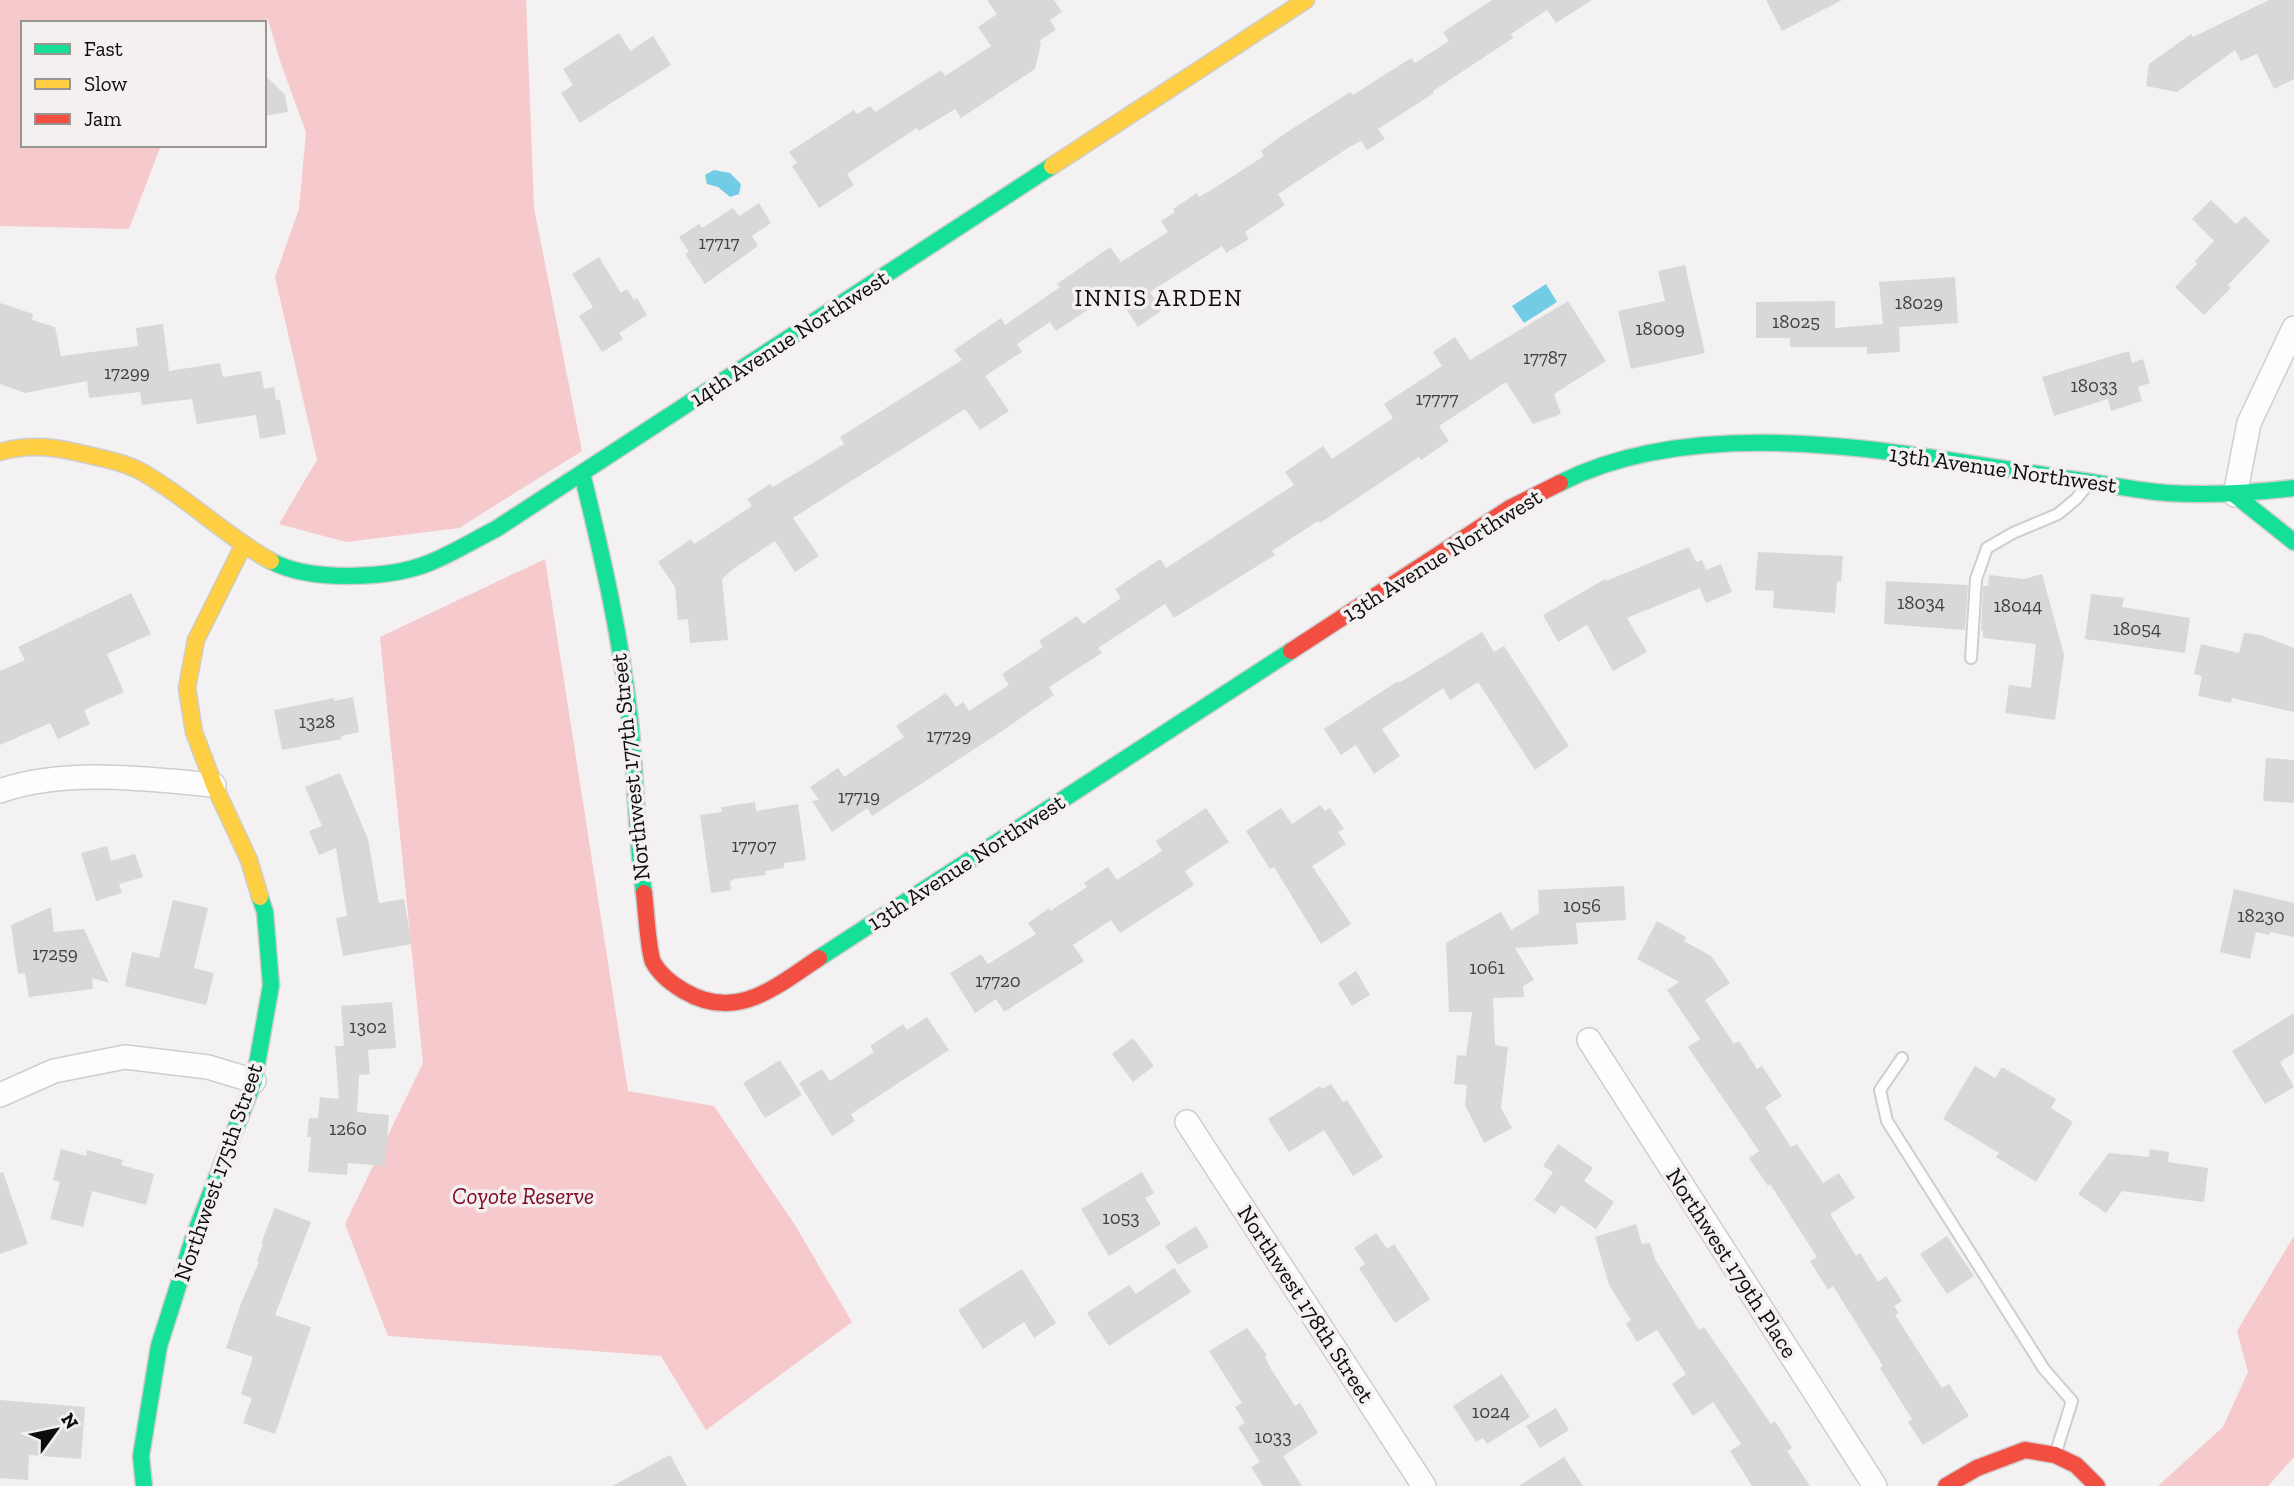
<svg xmlns="http://www.w3.org/2000/svg" width="2294" height="1486" viewBox="0 0 2294 1486" font-family="'Zilla Slab',serif">
	<style>
		.forest { fill: #f6c9cc }
		.water { fill: #72cce5 }
		.building { fill: #d9d8d8 }
		.lines { fill: none; stroke-linecap: round; stroke-linejoin: round }
		.lane-casing { stroke: #cfcdcd; stroke-width: 14 }
		.street-casing { stroke: #cfcdcd; stroke-width: 26 }
		.fast-casing { stroke: #cfcdcd; stroke-width: 19 }
		.slow-casing { stroke: #cfcdcd; stroke-width: 19 }
		.jam-casing { stroke: #cfcdcd; stroke-width: 19 }
		.lane { stroke: #fdfdfd; stroke-width: 10 }
		.street { stroke: #fdfdfd; stroke-width: 23 }
		.fast { stroke: #16e098; stroke-width: 16 }
		.slow { stroke: #ffcf43; stroke-width: 16 }
		.jam { stroke: #f24e42; stroke-width: 16 }
		.labels { text-anchor: middle; dominant-baseline: central; stroke-width: 7; stroke-linejoin: round; paint-order: stroke }
		.number-label { font-size: 19px; fill: #424141 }
		.street-label { font-size: 23px; fill: #0d0c0c; stroke: #f4f0f0 }
		.park-label { font-size: 23px; font-style: italic; fill: #810728; stroke: #f4f0f0 }
		.neighbourhood-label { font-size: 24px; letter-spacing: 2px; fill: #0d0c0c; stroke: #f4f0f0 }
	</style>
	<rect width="100%" height="100%" fill="#f3f1f1"/>
	<path class="forest" d="M0 0H526L534 208 582 451 459 528 346 542 279 524 317 460 275 277 299 209 306 132 280 61 268 19 263 23H23V145H161L129 229 0 226Z
		M545 559 628 1091 714 1106 795 1225 852 1322 706 1430 661 1356 388 1336 345 1224 423 1063 380 637Z
		M2294 1236V1457L2268 1486H2158L2223 1427 2248 1372 2237 1331Z"/>
	<path class="water" d="M714 170 730 173 741 184 739 194 730 197 718 187 707 184 705 175Z
		M1546 284 1557 302 1524 323 1512 306Z"/>
	<path class="building" d="M987 0H1054L1062 12 1050 20 1056 30 1039 41 1041 44 1035 69 961 118 955 109 919 131 917 128 847 174 854 185 819 208 792 166 797 163 789 152 854 110 857 114 870 106 875 112 941 70 945 76 991 46 978 27 997 14Z
		M1492 0H1592L1556 23 1547 10 1511 34 1513 38 1433 91 1434 93 1378 129 1385 139 1367 150 1361 141 1351 146 1278 194 1285 205 1245 232 1249 239 1226 253 1222 246 1150 292 1162 310 1138 327 1115 292 1056 331 1050 322 1017 344 1022 352 985 376 1009 411 980 430 965 409 793 518 819 556 795 572 775 541 733 569 722 579 728 640 690 643 688 619 678 620 675 587 658 562 691 539 694 544 752 506 747 499 770 484 773 487 844 444 840 437 962 360 954 350 1001 318 1005 325 1060 287 1057 284 1110 247 1121 262 1168 232 1161 221 1175 212 1173 209 1197 193 1199 197 1216 187 1264 156 1261 151 1281 136 1350 92 1353 95 1411 58 1415 63 1449 41 1443 32Z
		M1766 0H1842L1782 31Z
		M2269 0H2294V79L2274 89 2257 54 2241 61 2235 50 2177 92 2146 86 2149 64 2191 34 2193 37Z
		M619 33 630 51 653 36 671 65 580 123 561 93 573 85 563 69Z
		M264 74 285 95 288 112 264 116Z
		M2211 200 2236 224 2245 216 2270 241 2228 285 2231 288 2204 315 2175 287 2197 264 2195 261 2214 241 2192 219Z
		M759 203 771 223 752 236 758 246 705 284 685 254 689 252 679 237 699 224 702 228 733 208 739 216Z
		M599 257 621 293 627 289 634 300 637 298 647 315 619 333 623 339 602 352 579 316 593 307 572 274Z
		M1685 265 1705 353 1631 369 1618 311 1665 301 1658 271Z
		M1955 277 1958 323 1899 327 1900 352 1867 354V347H1790V338H1756V302L1835 301V328L1883 324 1879 282Z
		M1568 301 1606 361 1554 394 1561 414 1533 424 1506 382 1439 426 1449 441 1421 460 1419 457 1320 523 1318 521 1272 551 1275 555 1174 618 1165 604 1098 648 1102 653 1049 687 1054 695 1005 729 872 816 867 808 832 832 812 801 819 800 810 787 838 768 844 777 904 737 896 726 946 693 956 707 963 702 969 711 1009 685 1002 674 1043 647 1039 641 1077 616 1083 624 1121 598 1115 589 1160 559 1166 568 1294 485 1285 472 1323 446 1332 459 1393 418 1384 404 1442 366 1433 352 1455 337 1470 360Z
		M0 303 33 314 32 320 55 327 61 356 138 346 136 328 163 324 169 371 220 363 223 377 261 371 264 389 274 387 276 400H280L286 434 260 439 256 415 197 424 192 399 142 405 140 392 89 398 87 381 25 393 0 384Z
		M2129 351 2132 363 2143 359 2150 383 2138 387 2142 401 2111 411 2108 399 2054 416 2042 377Z
		M1689 547 1696 562 1702 560 1706 570 1721 564 1732 592 1706 603 1700 588 1627 618 1647 652 1613 671 1587 625 1558 642 1543 615 1605 579 1606 581Z
		M1758 552 1843 556 1841 582 1837 581 1835 613 1773 608 1774 591 1755 590Z
		M2042 574 2064 655 2055 720 2005 713 2009 685 2031 688 2036 644 1983 638V631H1981L1983 586H1988L1989 575 2024 579Z
		M1886 581 1968 585 1965 630 1884 624Z
		M131 593 151 634 107 654 124 692 84 710 90 724 58 739 50 723 0 745V671L25 660 18 647Z
		M2091 594 2124 598 2122 607 2190 618 2185 653 2085 639Z
		M1482 632 1494 652 1504 646 1569 746 1535 770 1478 682 1450 700 1443 688 1382 729 1400 756 1374 774 1356 745 1341 755 1324 729 1398 681 1399 683Z
		M2244 633 2260 635 2294 648V712L2232 698 2231 703 2198 696 2202 676 2194 674 2201 644 2239 653Z
		M353 697 359 732 341 736 342 739 282 750 274 710 334 698V701Z
		M2266 758 2294 760V803L2263 801Z
		M340 773 368 839 379 903 404 899 412 944 343 956 336 918 347 916 336 848 319 855 309 831 322 826 305 787Z
		M755 802 756 811 798 804 806 860 784 863V868L765 871 766 875 734 879 730 882 731 890 711 893 700 815 722 812 721 807Z
		M1320 805 1325 811 1330 808 1344 829 1338 832 1346 844 1312 866 1351 924 1321 944 1274 867 1270 869 1246 831 1281 808 1292 824Z
		M1206 808 1229 842 1185 871 1194 885 1120 933 1111 920 1073 945 1084 961 1004 1012 996 999 975 1013 950 973 981 954 988 964 1036 934 1028 923 1049 908 1050 911 1087 887 1084 883 1108 867 1117 880 1162 851 1156 841Z
		M107 846 111 861 135 854 143 877 119 884 122 893 96 901 81 853Z
		M1624 886 1626 920 1576 923 1578 944 1515 948 1534 980 1523 986 1524 997 1493 998 1495 1045 1508 1047 1501 1108 1512 1128 1484 1143 1465 1105 1467 1085 1454 1084 1457 1055 1466 1056 1472 1012H1449L1446 943 1501 912 1511 930 1539 913 1538 890Z
		M2234 889 2294 903V937L2270 932 2269 935 2256 932 2250 959 2220 952Z
		M173 900 208 908 194 968 214 973 206 1005 125 986 132 952 159 958Z
		M51 907 54 932 84 929 109 983 92 978 93 989 29 997 25 973 18 974 11 925Z
		M1657 921 1686 937 1684 941 1711 956 1730 983 1705 1000 1734 1044 1739 1041 1757 1069 1762 1066 1782 1096 1765 1107 1791 1147 1797 1144 1823 1183 1839 1173 1855 1198 1830 1214 1856 1256 1860 1253 1878 1282 1886 1276 1902 1301 1894 1306 1899 1313 1895 1315 1942 1388 1949 1384 1969 1416 1923 1445 1908 1422 1912 1419 1880 1368 1883 1366 1833 1286 1828 1290 1810 1261 1817 1257 1770 1184 1768 1186 1749 1158 1759 1151 1688 1047 1700 1039 1667 990 1679 982 1637 959Z
		M1356 971 1370 995 1352 1006 1338 983Z
		M392 1002 396 1048 368 1050 370 1074 359 1075 357 1112 389 1115 385 1166 348 1163 347 1175 308 1172 311 1137H307L309 1118H318L320 1097 339 1099 335 1046H344L341 1006Z
		M2294 1013V1053L2280 1062 2294 1087 2265 1104 2232 1051Z
		M927 1017 949 1050 851 1114 855 1121 832 1136 799 1083 822 1069 830 1081 874 1052 870 1046 903 1024 907 1030Z
		M1133 1038 1154 1066 1133 1082 1112 1054Z
		M780 1060 802 1095 765 1118 743 1083Z
		M1975 1066 1995 1078 2002 1067 2056 1099 2051 1108 2073 1122 2036 1182 1996 1157 1999 1153 1943 1119Z
		M1331 1084 1343 1102 1347 1100 1383 1157 1353 1176 1324 1130 1289 1152 1268 1119 1320 1086 1322 1089Z
		M1558 1144 1593 1168 1584 1181 1614 1202 1596 1229 1561 1205 1555 1214 1534 1200 1553 1172 1543 1166Z
		M61 1149 86 1156 87 1150 123 1160 121 1165 154 1174 146 1205 92 1191 83 1227 50 1219 60 1182 53 1180Z
		M2150 1149 2169 1152 2168 1162 2208 1168 2204 1202 2122 1191 2106 1213 2078 1194 2109 1153 2149 1157Z
		M3 1172 28 1244 0 1254V1173Z
		M1142 1172 1154 1193 1145 1198 1161 1224 1109 1256 1081 1209Z
		M275 1208 311 1222 275 1315 311 1327 275 1434 243 1423 252 1398 241 1394 253 1357 226 1348 241 1303 259 1262 257 1261 263 1244 261 1243Z
		M1636 1224 1642 1244 1650 1243 1655 1259 1699 1330 1704 1327 1771 1424 1775 1421 1792 1448 1787 1451 1810 1486H1752L1730 1451 1741 1444 1713 1402 1693 1416 1672 1384 1686 1374 1657 1330 1637 1342 1626 1324 1631 1320 1609 1285 1595 1237Z
		M1196 1226 1209 1247 1178 1265 1165 1246Z
		M1376 1233 1387 1249 1394 1244 1430 1299 1395 1323 1359 1268 1365 1264 1354 1248Z
		M1947 1236 1974 1276 1947 1294 1920 1254Z
		M1174 1268 1191 1292 1109 1346 1087 1313 1129 1285 1136 1294Z
		M1022 1269 1056 1323 1034 1338 1024 1322 983 1349 958 1310Z
		M1247 1328 1267 1355 1265 1357 1271 1369 1295 1406 1300 1403 1318 1433 1283 1456 1302 1486H1263L1251 1467 1260 1462 1238 1427 1245 1423 1235 1407 1242 1403 1209 1351Z
		M1502 1374 1530 1417 1487 1444 1483 1438 1476 1442 1453 1406Z
		M0 1400 85 1407 81 1459 29 1455 28 1480 0 1478Z
		M1556 1408 1569 1430 1540 1448 1526 1426Z
		M670 1455 687 1486H612Z
		M1564 1457 1583 1486H1519Z"/>
	<g class="lines">
		<g class="lane-casing">
			<path id="lane" d="M1971 658 1976 579 1987 548 2013 533 2058 514 2076 499 2086 487
				M1902 1058 1880 1090 1887 1121 2044 1369 2072 1401 2056 1452"/>
		</g>
		<g class="street-casing">
			<path id="street" d="M2235 495 2249 423 2294 328
				M0 791C65 768 146 779 214 785
				M1589 1040 1875 1486
				M0 1095 54 1071 125 1057 208 1067 254 1081
				M1187 1122 1424 1486"/>
		</g>
		<g class="fast-casing">
			<path id="fast" d="M582 473C602 555 621 637 630 721 636 778 636 836 644 893
				M1560 483C1711 407 1922 458 2083 481 2111 485 2139 491 2167 493 2210 496 2251 493 2294 488
				M2235 495 2294 542
				M271 561C309 582 389 579 429 563 452 554 474 540 496 529L1052 166
				M819 958 1291 651
				M144 1486 141 1456 159 1346 193 1239 254 1081 271 985 265 912 260 897"/>
		</g>
		<g class="slow-casing">
			<path id="slow" d="M1052 166 1306 0
				M0 452C24 445 50 446 75 452 96 457 122 461 142 472 188 498 225 536 271 561
				M243 546 196 640 187 688 194 732 214 785 249 860 260 897"/>
		</g>
		<g class="jam-casing">
			<path id="jam" d="M1291 651 1510 508 1560 483
				M644 893C646 908 648 950 653 962 660 975 672 984 684 991 737 1022 775 987 819 958
				M1946 1486 1977 1468 2025 1450 2055 1455 2076 1465 2097 1486"/>
		</g>
		<use href="#lane" class="lane"/>
		<use href="#street" class="street"/>
		<use href="#fast" class="fast"/>
		<use href="#slow" class="slow"/>
		<use href="#jam" class="jam"/>
	</g>
	<g class="labels">
		<g class="number-label">
			<text x="719" y="242">17717</text>
			<text x="1919" y="302">18029</text>
			<text x="1796" y="321">18025</text>
			<text x="1660" y="328">18009</text>
			<text x="1545" y="357">17787</text>
			<text x="127" y="372">17299</text>
			<text x="2094" y="385">18033</text>
			<text x="1437" y="398">17777</text>
			<text x="1921" y="602">18034</text>
			<text x="2018" y="605">18044</text>
			<text x="2137" y="628">18054</text>
			<text x="317" y="721">1328</text>
			<text x="949" y="735">17729</text>
			<text x="859" y="796">17719</text>
			<text x="754" y="845">17707</text>
			<text x="1582" y="905">1056</text>
			<text x="2261" y="915">18230</text>
			<text x="55" y="953">17259</text>
			<text x="1487" y="967">1061</text>
			<text x="998" y="980">17720</text>
			<text x="368" y="1026">1302</text>
			<text x="348" y="1128">1260</text>
			<text x="1121" y="1217">1053</text>
			<text x="1491" y="1411">1024</text>
			<text x="1273" y="1436">1033</text>
		</g>
		<g class="street-label">
			<text transform="translate(789 338) rotate(-33)">14th Avenue Northwest</text>
			<text transform="translate(2003 469) rotate(8)">13th Avenue Northwest</text>
			<text transform="translate(1442 555) rotate(-32)">13th Avenue Northwest</text>
			<text transform="translate(630 767) rotate(-96)">Northwest 177th Street</text>
			<text transform="translate(966 862) rotate(-33)">13th Avenue Northwest</text>
			<text transform="translate(218 1172) rotate(-71)">Northwest 175th Street</text>
			<text transform="translate(1732 1263) rotate(57)">Northwest 179th Place</text>
			<text transform="translate(1306 1304) rotate(57)">Northwest 178th Street</text>
		</g>
		<g class="park-label">
			<text x="523" y="1196">Coyote Reserve</text>
		</g>
		<g class="neighbourhood-label">
			<text x="1159" y="297">INNIS ARDEN</text>
		</g>
	</g>
	<rect x="21" y="21" width="245" height="126" fill="#f4f0f0" stroke="#989595" stroke-width="2"/>
	<rect x="35" y="44" width="35" height="10" fill="#16e098" stroke="#989595" stroke-width="2"/>
	<text x="84" y="56" font-size="21" fill="#0d0c0c">Fast</text>
	<rect x="35" y="79" width="35" height="10" fill="#ffcf43" stroke="#989595" stroke-width="2"/>
	<text x="84" y="91" font-size="21" fill="#0d0c0c">Slow</text>
	<rect x="35" y="114" width="35" height="10" fill="#f24e42" stroke="#989595" stroke-width="2"/>
	<text x="84" y="126" font-size="21" fill="#0d0c0c">Jam</text>
	<g transform="translate(56 1430) rotate(57)" stroke="#f4f0f0" stroke-width="5" paint-order="stroke">
	<path d="M0-5L12 26L0 18L-12 26Z" fill="#0d0c0c"/>
	<text y="-10" font-size="19" font-weight="bold" text-anchor="middle" fill="#0d0c0c">N</text>
	</g>
</svg>
